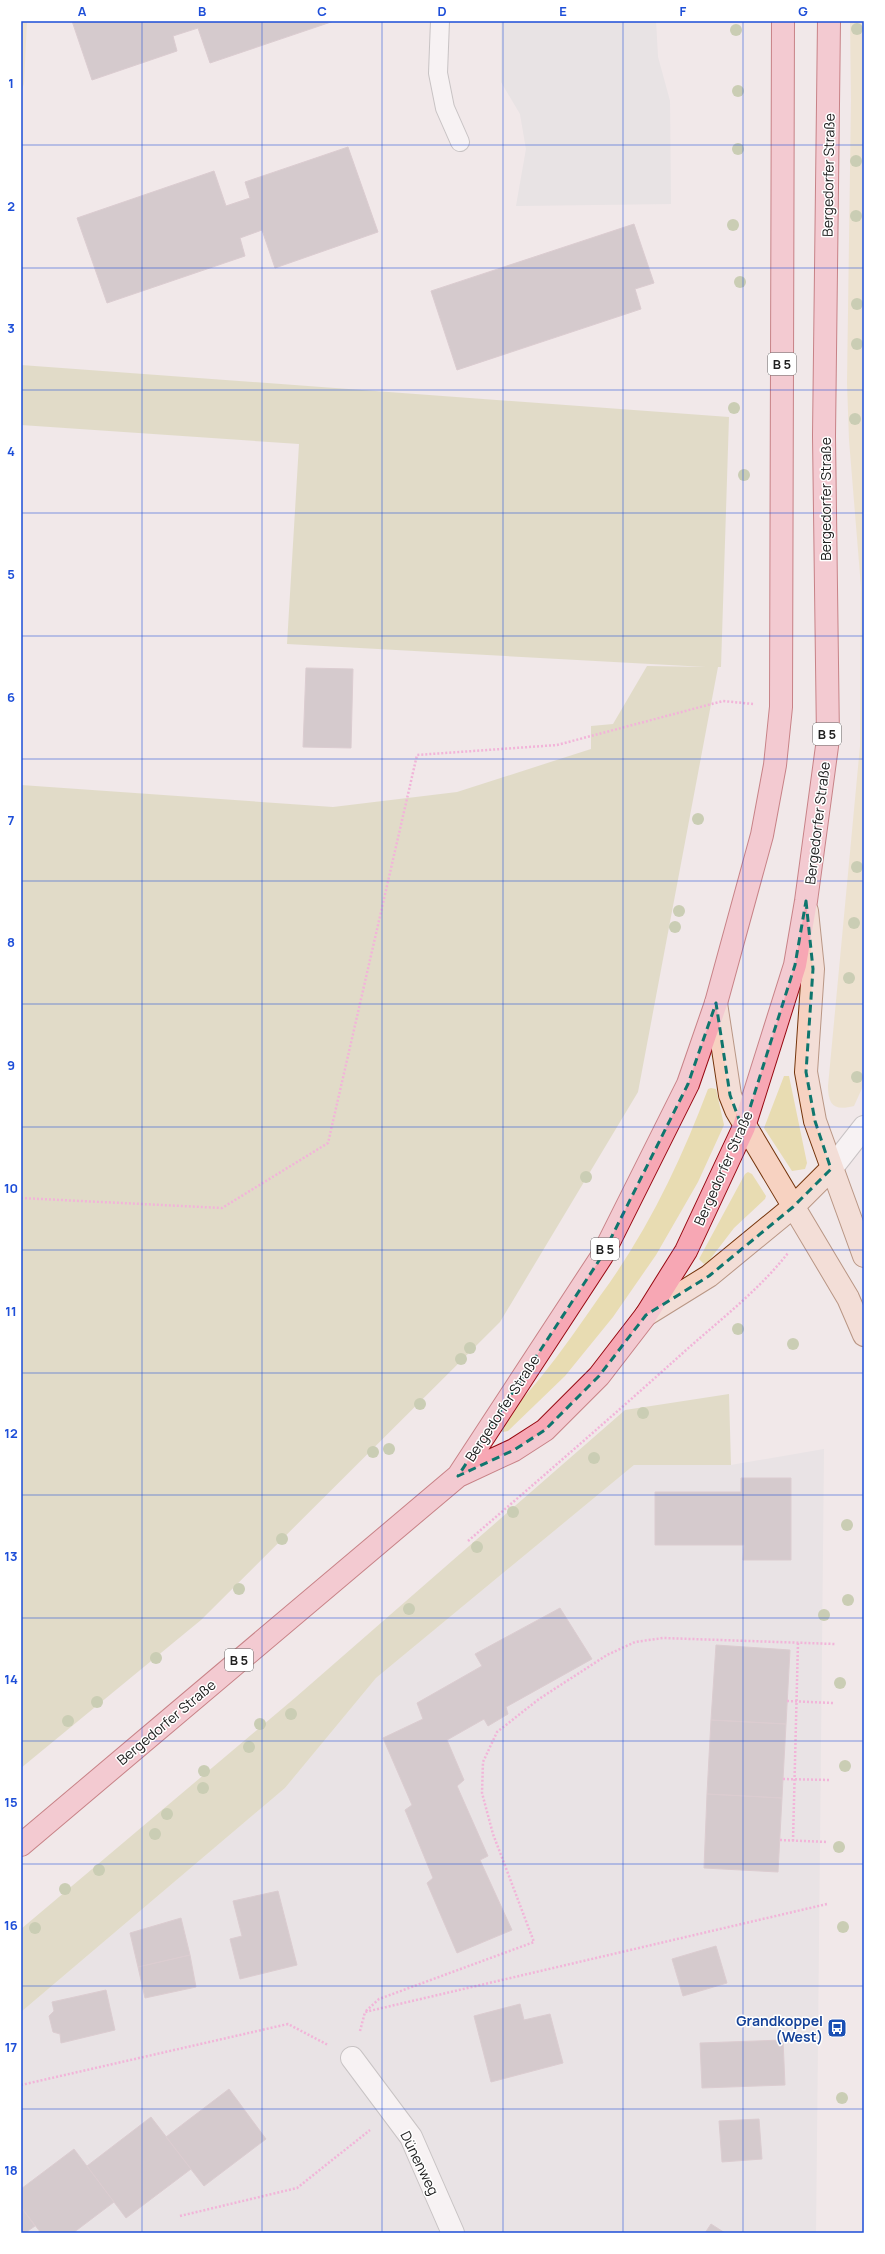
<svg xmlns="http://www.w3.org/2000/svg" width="885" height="2254" viewBox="0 0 885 2254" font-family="Manrope,sans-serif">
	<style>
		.residential { fill: #dfdedf }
		.grass { fill: #e8dcb2 }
		.forest { fill: #cecda0 }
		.parking { fill: #ddd }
		.building { fill: #b3a7ab; stroke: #c2abb2 }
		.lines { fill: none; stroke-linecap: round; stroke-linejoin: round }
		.lane-casing { stroke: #989898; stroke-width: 20 }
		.street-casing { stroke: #989898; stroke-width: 24 }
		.secondary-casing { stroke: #75340b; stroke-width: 24 }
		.primary-casing { stroke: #960810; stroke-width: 24 }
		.path { stroke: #f377c5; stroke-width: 2.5; stroke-dasharray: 2 2; stroke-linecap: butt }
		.lane { stroke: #fff; stroke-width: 18 }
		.street { stroke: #fff; stroke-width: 22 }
		.secondary { stroke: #f7d2c1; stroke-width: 22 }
		.primary { stroke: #f7a7b4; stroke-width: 22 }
		.tree { fill: #9cad73 }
		.marked { fill: none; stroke: #0f766e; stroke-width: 3; stroke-dasharray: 8 5; stroke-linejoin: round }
		.grid { fill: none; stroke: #1d4ed8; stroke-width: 1; stroke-opacity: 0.55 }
		.labels { text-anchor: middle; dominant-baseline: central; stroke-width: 3; stroke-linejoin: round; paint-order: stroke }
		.shield { fill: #fff; stroke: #646464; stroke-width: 1 }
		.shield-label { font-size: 13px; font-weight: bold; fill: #212121 }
		.street-label { font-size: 14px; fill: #212121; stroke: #fff }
		.transit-label { font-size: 14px; font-weight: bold; fill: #164399; stroke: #fff; text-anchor: end }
		.neatline { fill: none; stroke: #1d4ed8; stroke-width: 1.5 }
		.grid-label { font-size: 13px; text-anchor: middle; font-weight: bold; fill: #1d4ed8 }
	</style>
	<rect width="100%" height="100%" fill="#f1e8e9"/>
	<path class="residential" d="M824 1449 816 2233H21V2012L285 1788 376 1678 634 1465H731Z"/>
	<path class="grass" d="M21 21H27L24 84 21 91Z
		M850 21H864V1084L854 1106C835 1111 828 1106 828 1086L860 746 861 587 849 440 847 383 851 100Z
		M784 1076H789L807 1163 805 1169 792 1171 764 1128Z
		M711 1088 716 1089 724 1125 698 1182 656 1255 613 1317 565 1376 508 1431 503 1432 500 1430C510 1410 527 1395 541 1377 562 1351 581 1323 600 1296 646 1234 681 1161 708 1089Z
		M748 1172 752 1174 766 1196 765 1199 734 1228 708 1262 704 1264 699 1259 745 1174Z"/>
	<path class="forest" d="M21 365 729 417 721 667H718L638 1092 500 1322 201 1620 21 1768V785L333 807 457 792 591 749V726L613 724 647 666 706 667 287 644 299 444 21 425Z
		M729 1394 731 1465H634L376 1678 285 1788 21 2012V1929L296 1697 625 1410Z"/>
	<path class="parking" d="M501 21H656L658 57 670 101 671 204 516 206 526 149 520 114 501 82Z"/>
	<path class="building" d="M72 21H334L210 63 198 28 173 36 177 51 92 80Z
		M348 147 378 232 275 268 262 230 240 238 245 256 107 303 77 218 214 171 226 206 250 198 245 182Z
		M634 224 654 283 635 289 641 309 457 370 431 291Z
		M306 668 353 669 351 748 303 747Z
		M741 1478H791V1560H743L744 1545H655V1492H741Z
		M560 1608 592 1659 506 1707 508 1714 488 1726 484 1719 447 1740 464 1780 457 1786 488 1856 480 1860 512 1930 457 1953 427 1883 433 1878 405 1810 412 1805 383 1738 423 1719 417 1703 482 1666 475 1654Z
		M716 1645 790 1650 786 1724 711 1720Z
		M711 1720 786 1724 782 1798 707 1794Z
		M707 1794 782 1798 778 1872 704 1868Z
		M278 1891 297 1965 240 1979 230 1939 242 1936 233 1901Z
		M181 1918 190 1955 138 1967 130 1933Z
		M716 1946 727 1983 683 1996 672 1959Z
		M190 1955 196 1987 145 1998 138 1967Z
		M106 1990 115 2030 61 2043 60 2034 53 2032 49 2016 54 2011 52 2002Z
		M520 2004 524 2020 550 2014 563 2063 491 2082 474 2016Z
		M783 2040 785 2085 702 2088 700 2043Z
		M229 2089 266 2139 204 2186 166 2137Z
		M151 2117 191 2169 126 2218 87 2166Z
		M759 2119 762 2159 722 2162 719 2121Z
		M74 2149 114 2202 73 2233H41L21 2207V2189Z
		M21 2207 35 2226 25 2233H21Z
		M711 2224 725 2233H705Z"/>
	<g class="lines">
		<g class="lane-casing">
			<path id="lane" d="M440 21 438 73 445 108 460 142"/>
		</g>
		<g class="street-casing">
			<path id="street" d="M831 1169 864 1127
				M352 2058 411 2137 453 2233"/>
		</g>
		<g class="secondary-casing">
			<path id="secondary" d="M807 911 813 969 806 1072 815 1121 864 1256
				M716 1003 730 1095 736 1110 848 1298 864 1335
				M646 1315 709 1276 793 1207 831 1169"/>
		</g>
		<g class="primary-casing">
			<path id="primary" d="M458 1476 602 1256 688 1084 716 1003 762 835 775 765 781 707 783 21
				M21 1845 458 1476 514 1450 545 1430 599 1376 646 1315 686 1251 744 1127 795 965 806 901 828 739 824 436 829 21"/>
		</g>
		<path class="path" d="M21 1198 222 1208 328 1143 417 755 557 745 723 701 753 704
			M468 1541C541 1478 614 1415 685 1351 720 1320 759 1290 788 1253
			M787 1701 833 1703
			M783 1779 830 1780
			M780 1840 828 1842
			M793 1841 798 1642
			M366 2011 379 1999 534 1942 493 1834 482 1793 483 1762 497 1732 539 1699 607 1655 635 1642 663 1638 835 1644
			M360 2031 365 2012 827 1904
			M21 2085 288 2024 328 2045
			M180 2216 297 2188 370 2130"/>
		<use href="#lane" class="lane"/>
		<use href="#street" class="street"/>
		<use href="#secondary" class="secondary"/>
		<use href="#primary" class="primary"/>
	</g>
	<g class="tree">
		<circle cx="857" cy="29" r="6"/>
		<circle cx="736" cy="30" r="6"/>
		<circle cx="738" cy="91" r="6"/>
		<circle cx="738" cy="149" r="6"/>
		<circle cx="856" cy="161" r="6"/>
		<circle cx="856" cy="216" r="6"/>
		<circle cx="733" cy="225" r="6"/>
		<circle cx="740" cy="282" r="6"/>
		<circle cx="857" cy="304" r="6"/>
		<circle cx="857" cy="344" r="6"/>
		<circle cx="734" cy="408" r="6"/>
		<circle cx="855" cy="419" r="6"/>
		<circle cx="744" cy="475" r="6"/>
		<circle cx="698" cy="819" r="6"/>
		<circle cx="857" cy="867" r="6"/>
		<circle cx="679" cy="911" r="6"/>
		<circle cx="854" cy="923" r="6"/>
		<circle cx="675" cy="927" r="6"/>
		<circle cx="849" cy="978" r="6"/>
		<circle cx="857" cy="1077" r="6"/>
		<circle cx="586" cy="1177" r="6"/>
		<circle cx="738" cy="1329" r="6"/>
		<circle cx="793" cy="1344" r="6"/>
		<circle cx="470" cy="1348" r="6"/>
		<circle cx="461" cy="1359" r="6"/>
		<circle cx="420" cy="1404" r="6"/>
		<circle cx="643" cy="1413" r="6"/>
		<circle cx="389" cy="1449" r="6"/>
		<circle cx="373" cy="1452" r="6"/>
		<circle cx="594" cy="1458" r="6"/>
		<circle cx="513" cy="1512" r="6"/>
		<circle cx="847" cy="1525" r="6"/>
		<circle cx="282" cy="1539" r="6"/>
		<circle cx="477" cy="1547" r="6"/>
		<circle cx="239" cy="1589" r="6"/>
		<circle cx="848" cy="1600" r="6"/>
		<circle cx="409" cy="1609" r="6"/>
		<circle cx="824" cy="1615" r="6"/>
		<circle cx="156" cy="1658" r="6"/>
		<circle cx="840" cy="1683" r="6"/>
		<circle cx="97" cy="1702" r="6"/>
		<circle cx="291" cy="1714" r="6"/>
		<circle cx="68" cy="1721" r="6"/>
		<circle cx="260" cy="1724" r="6"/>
		<circle cx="249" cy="1747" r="6"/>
		<circle cx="845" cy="1766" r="6"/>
		<circle cx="204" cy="1771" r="6"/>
		<circle cx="203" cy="1788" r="6"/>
		<circle cx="167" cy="1814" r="6"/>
		<circle cx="155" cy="1834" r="6"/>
		<circle cx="839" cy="1847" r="6"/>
		<circle cx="99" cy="1870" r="6"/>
		<circle cx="65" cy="1889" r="6"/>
		<circle cx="843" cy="1927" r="6"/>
		<circle cx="35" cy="1928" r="6"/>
		<circle cx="842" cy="2098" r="6"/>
	</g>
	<path d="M0 0H885V2254H0ZM806 901 813 969 806 1072 815 1121 831 1169 793 1207 709 1276 646 1315 599 1376 545 1430 514 1450 458 1476 602 1256 688 1084 716 1003 730 1095 743 1130 795 965Z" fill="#f1e8e9" fill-opacity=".55" fill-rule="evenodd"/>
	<path class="marked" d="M806 901 813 969 806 1072 815 1121 831 1169 793 1207 709 1276 646 1315 599 1376 545 1430 514 1450 458 1476 602 1256 688 1084 716 1003 730 1095 743 1130 795 965Z"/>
	<path class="grid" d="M142 21V2233M262 21V2233M382 21V2233M503 21V2233M623 21V2233M743 21V2233M21 145H864M21 268H864M21 390H864M21 513H864M21 636H864M21 759H864M21 881H864M21 1004H864M21 1127H864M21 1250H864M21 1373H864M21 1495H864M21 1618H864M21 1741H864M21 1864H864M21 1986H864M21 2109H864"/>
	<defs>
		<g id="bus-square" transform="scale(1)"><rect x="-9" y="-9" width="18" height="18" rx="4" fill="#1a4fb4" stroke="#fff"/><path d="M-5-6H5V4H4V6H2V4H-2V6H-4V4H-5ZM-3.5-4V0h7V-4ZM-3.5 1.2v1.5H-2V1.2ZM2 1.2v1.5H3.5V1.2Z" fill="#fff"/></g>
	</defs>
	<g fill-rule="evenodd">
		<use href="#bus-square" x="837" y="2028"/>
	</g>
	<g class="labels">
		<g class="shield">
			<rect x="768" y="353" width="28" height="22" rx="3"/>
			<rect x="813" y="723" width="28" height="22" rx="3"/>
			<rect x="591" y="1238" width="28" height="22" rx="3"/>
			<rect x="225" y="1649" width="28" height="22" rx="3"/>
		</g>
		<g class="shield-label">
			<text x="782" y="364">B 5</text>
			<text x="827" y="734">B 5</text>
			<text x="605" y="1249">B 5</text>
			<text x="239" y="1660">B 5</text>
		</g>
		<g class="street-label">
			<text transform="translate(828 175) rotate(-89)">Bergedorfer Straße</text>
			<text transform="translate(825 499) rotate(-90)">Bergedorfer Straße</text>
			<text transform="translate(817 823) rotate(-83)">Bergedorfer Straße</text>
			<text transform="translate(723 1168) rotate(-66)">Bergedorfer Straße</text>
			<text transform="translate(502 1408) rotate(-57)">Bergedorfer Straße</text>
			<text transform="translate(166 1722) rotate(-40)">Bergedorfer Straße</text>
			<text transform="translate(420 2163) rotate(64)">Dünenweg</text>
		</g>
		<g class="transit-label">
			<text x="823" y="2020">Grandkoppel<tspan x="823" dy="16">(West)</tspan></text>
		</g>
	</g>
	<rect width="885" height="2254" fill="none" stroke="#ffffff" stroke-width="44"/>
	<rect x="22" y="22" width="841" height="2210" class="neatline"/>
	<g class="grid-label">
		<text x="82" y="16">A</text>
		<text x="202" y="16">B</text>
		<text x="322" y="16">C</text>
		<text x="442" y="16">D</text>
		<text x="563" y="16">E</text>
		<text x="683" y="16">F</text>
		<text x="803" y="16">G</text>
		<text x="11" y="88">1</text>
		<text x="11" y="211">2</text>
		<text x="11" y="333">3</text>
		<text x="11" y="456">4</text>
		<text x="11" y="579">5</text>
		<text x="11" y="702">6</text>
		<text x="11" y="825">7</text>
		<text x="11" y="947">8</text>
		<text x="11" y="1070">9</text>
		<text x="11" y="1193">10</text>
		<text x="11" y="1316">11</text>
		<text x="11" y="1438">12</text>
		<text x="11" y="1561">13</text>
		<text x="11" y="1684">14</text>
		<text x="11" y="1807">15</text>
		<text x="11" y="1930">16</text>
		<text x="11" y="2052">17</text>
		<text x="11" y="2175">18</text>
	</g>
</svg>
